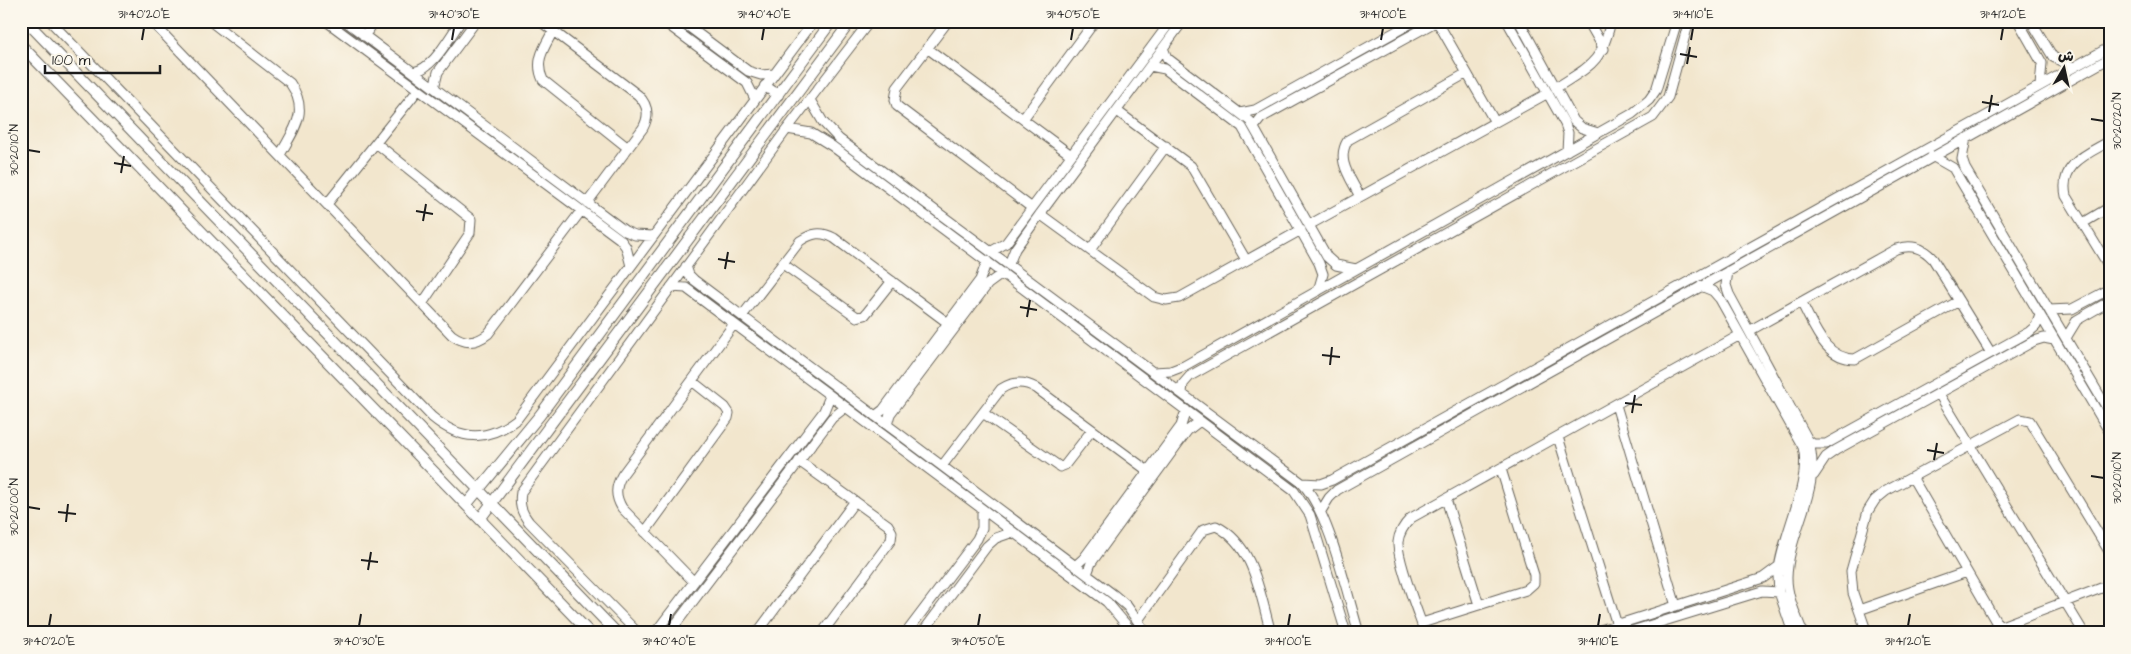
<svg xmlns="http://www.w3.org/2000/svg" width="2131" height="654" viewBox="0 0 2131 654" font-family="'Architects Daughter','Playpen Sans Arabic',sans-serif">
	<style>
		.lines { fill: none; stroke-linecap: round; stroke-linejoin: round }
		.minor-casing { stroke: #67635a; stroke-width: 11 }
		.tertiary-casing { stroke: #67635a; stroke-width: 12 }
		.minor { stroke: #fff; stroke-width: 9 }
		.tertiary { stroke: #fff; stroke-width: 10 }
		.ticks { fill: none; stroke: #1c1c1c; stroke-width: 2 }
		.neatline { fill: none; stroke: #1c1c1c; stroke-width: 2 }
		.ticks-label { font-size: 12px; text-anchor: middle; fill: #1c1c1c }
	</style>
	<rect width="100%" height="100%" fill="#fbf7ec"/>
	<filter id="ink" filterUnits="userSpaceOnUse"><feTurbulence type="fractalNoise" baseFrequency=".02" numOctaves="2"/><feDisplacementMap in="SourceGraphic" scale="10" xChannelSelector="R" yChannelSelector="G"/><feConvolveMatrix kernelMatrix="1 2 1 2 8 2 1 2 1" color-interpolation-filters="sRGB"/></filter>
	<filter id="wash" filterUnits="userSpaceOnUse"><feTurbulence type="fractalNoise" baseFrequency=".0096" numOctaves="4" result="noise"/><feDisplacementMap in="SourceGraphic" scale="20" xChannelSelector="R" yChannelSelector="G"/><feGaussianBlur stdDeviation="1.12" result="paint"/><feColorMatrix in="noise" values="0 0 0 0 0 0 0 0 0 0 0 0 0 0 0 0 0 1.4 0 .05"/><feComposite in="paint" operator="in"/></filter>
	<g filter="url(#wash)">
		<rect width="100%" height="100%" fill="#f2e6cd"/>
	</g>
	<g filter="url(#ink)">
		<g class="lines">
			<g class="minor-casing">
				<path id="minor" d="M50 21 432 417C461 441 487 442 517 419L814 21
					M151 21 452 335C465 344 475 344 488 334L581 211
					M210 21 290 83C310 112 294 129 280 155
					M326 21 620 239 626 247 631 266
					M345 21 625 231 635 235 653 236
					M540 21 638 95C648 105 650 115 643 128L587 203
					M663 21 747 83 755 99
					M681 21 748 71 761 75 774 74
					M948 21 897 88 895 100 897 106 1032 208
					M1437 21 1495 122
					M1507 21 1565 124 1568 133 1567 151
					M1519 21 1574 121 1582 128 1598 133
					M1588 21 1604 49
					M2018 21 2042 63 2040 86
					M2031 21 2053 57 2073 67
					M553 31C544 48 534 61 543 80L628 148
					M364 36 375 21
					M927 48 1071 155
					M1163 48 1167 58 1250 121 1327 257 1336 265 1356 269
					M1150 66 1165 69 1242 127 1319 263 1323 274 1318 291
					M413 72C434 69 449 37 461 21
					M434 88 438 72 476 21
					M1556 88C1591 65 1601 64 1611 21
					M810 100 823 122 839 139 1302 483C1330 513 1346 591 1359 633
					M1117 111 1191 166 1246 260
					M1240 113 1255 110 1415 21
					M1023 119 1095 21
					M1254 127 1261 118 1437 21
					M787 129 811 133 832 146 1294 491 1310 515 1346 633
					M1966 138 1962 159 1965 168 2110 413
					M2110 141C2087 154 2059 164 2066 196L2110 268
					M376 143 471 219 470 233 422 304
					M1932 156 1953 168 2110 433
					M1360 197C1351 178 1335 160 1348 140L1467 73
					M327 204 418 90
					M1040 214 1154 297 1166 300 1179 298 1301 230
					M2083 223 2110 207
					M1309 225 1548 93
					M1090 250 1166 146
					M992 251 1006 243 1171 21
					M783 264 857 317 865 315 892 281
					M1009 264 1015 249 1040 214 1183 21
					M686 266 689 275 694 280 1114 595 1127 606 1146 633
					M1728 271 1726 285 1729 294 1808 440C1824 488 1788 530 1787 578 1787 597 1796 615 1803 633
					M1701 286 1713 291 1720 299 1803 447C1812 485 1781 536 1778 576L1779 592 1793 633
					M671 287 686 288 1107 602 1133 633
					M1801 302C1814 325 1824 359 1855 359L1959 301
					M2049 310 2072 309 2110 289
					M742 316 800 241C812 233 821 231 834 238L948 323
					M1749 331 1896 249C1911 244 1922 247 1933 259L1991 353
					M2066 338 2077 320 2110 301
					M1154 372 1171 371 1184 366 1632 114 1649 100 1656 90 1677 21
					M1182 393 1183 384 1190 376 1653 117 1668 97 1689 21
					M1939 394 2084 633
					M1616 405 1676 606
					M983 413 1060 467 1065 465 1092 430
					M875 416 883 410 980 280 987 261
					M887 425 890 414 988 284 1003 273
					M1558 437 1617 625
					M1808 440 1813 444H1826L2029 332 2036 326 2040 315
					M799 461 888 525 892 532 891 540 822 633
					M942 466 1001 389C1013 381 1024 381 1036 388L1148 471
					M1814 475 1826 457 1836 450 2034 341 2044 338 2054 340
					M1912 477 1999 627
					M1302 483 1321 484 1332 480 2110 47
					M1446 499 1479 605
					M1321 511 1329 498 1337 490 2110 58
					M645 532 728 418 729 413 725 407 692 381
					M1075 566 1084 558 1181 426 1186 410
					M1087 574 1091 563 1187 431 1200 421
					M694 582 622 508C615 496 615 487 622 475L734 324
					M1859 610 1967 572
					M1138 620 1203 530 1216 526C1255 545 1260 596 1271 633
					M1422 623 1526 590 1534 583V575L1501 469
					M638 633 529 522C521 512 519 504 521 492L787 129 870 21
					M655 633 824 411 830 396
					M669 633 832 418 846 407
					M757 633 855 501
					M906 633 977 539 982 528V509
					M922 633 987 546 996 538 1013 532
					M1425 633C1418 613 1397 560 1398 542 1399 532 1404 525 1411 518L1740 335
					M1591 633 1763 578 1778 567
					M1625 633 1762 591 1779 592
					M1867 633 1853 593 1851 571 1868 511 1875 500 1886 491 2020 419 2030 421 2033 426 2110 553
					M1983 633 2104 587 2110 582"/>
			</g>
			<g class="tertiary-casing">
				<path id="tertiary" d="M26 21 617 633
					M21 45 590 633
					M765 86 778 95
					M466 505 540 415 832 21
					M480 519 851 21"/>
			</g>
			<use href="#minor" class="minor"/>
			<use href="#tertiary" class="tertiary"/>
		</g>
	</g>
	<path class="ticks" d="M142 40 144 28M452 40 454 28M762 40 764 28M1071 40 1073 28M1381 40 1383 28M1691 40 1693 28M2001 40 2003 28M1680 54 1697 57M1687 64 1690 47M1982 102 1999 105M1989 112 1992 95M2091 119 2104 121M28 150 40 152M114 163 131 166M121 173 124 156M416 211 433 214M423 221 426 204M718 259 735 262M725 269 728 252M1020 307 1037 310M1027 317 1030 300M1322 355 1340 357M1330 365 1332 347M1625 403 1642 405M1632 413 1635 395M1927 450 1944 453M1934 460 1937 443M2091 476 2104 478M28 507 40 509M58 512 76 514M66 522 68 504M361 560 378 562M368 570 371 552M49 626 51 614M359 626 361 614M669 626 671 614M978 626 980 614M1288 626 1290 614M1598 626 1600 614M1908 626 1910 614"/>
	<rect width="2131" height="654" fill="none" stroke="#fbf7ec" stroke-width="55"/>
	<g transform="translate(2064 68) rotate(9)" stroke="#fbf7ec" stroke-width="4" paint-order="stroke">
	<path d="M0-4L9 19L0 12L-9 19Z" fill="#1c1c1c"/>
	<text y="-8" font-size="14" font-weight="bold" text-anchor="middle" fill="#1c1c1c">ش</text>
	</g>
	<path d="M45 65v8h115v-8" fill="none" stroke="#1c1c1c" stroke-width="2.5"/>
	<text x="52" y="65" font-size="15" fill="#1c1c1c" stroke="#fbf7ec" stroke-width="4" paint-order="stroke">100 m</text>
	<rect x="28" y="28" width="2076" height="598" class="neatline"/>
	<g class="ticks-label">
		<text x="144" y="18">31°40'20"E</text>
		<text x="454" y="18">31°40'30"E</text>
		<text x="764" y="18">31°40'40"E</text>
		<text x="1073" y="18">31°40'50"E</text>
		<text x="1383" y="18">31°41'00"E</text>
		<text x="1693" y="18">31°41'10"E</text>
		<text x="2003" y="18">31°41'20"E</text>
		<text transform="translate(2117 121) rotate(-90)" y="4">30°20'20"N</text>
		<text transform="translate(14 150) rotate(-90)" y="4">30°20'10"N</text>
		<text transform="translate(2117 478) rotate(-90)" y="4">30°20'10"N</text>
		<text transform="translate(14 507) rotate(-90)" y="4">30°20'00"N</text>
		<text x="49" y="645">31°40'20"E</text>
		<text x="359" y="645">31°40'30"E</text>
		<text x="669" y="645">31°40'40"E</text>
		<text x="978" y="645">31°40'50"E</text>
		<text x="1288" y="645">31°41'00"E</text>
		<text x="1598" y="645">31°41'10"E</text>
		<text x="1908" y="645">31°41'20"E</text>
	</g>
</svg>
